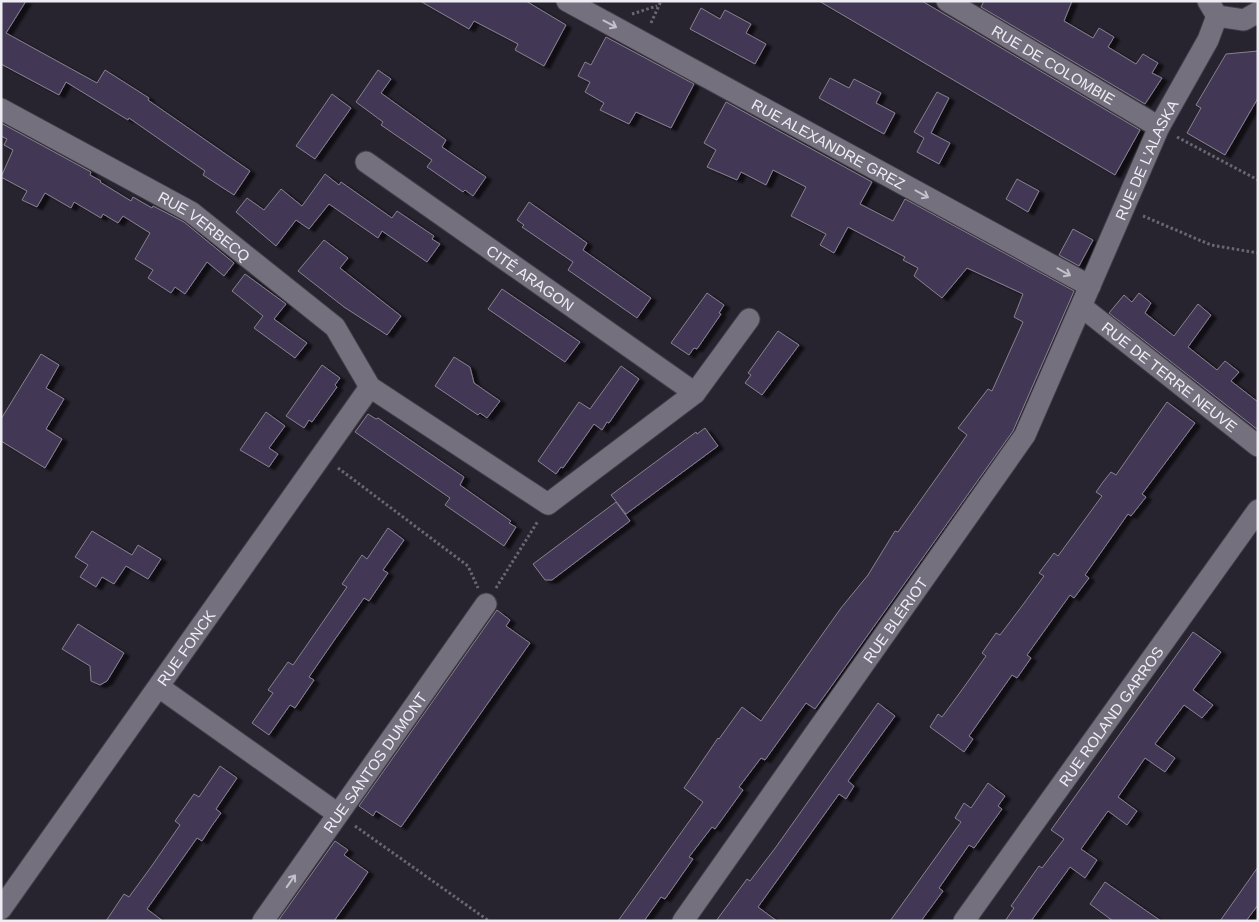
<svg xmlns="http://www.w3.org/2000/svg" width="1259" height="922" viewBox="0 0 1259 922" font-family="Arial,sans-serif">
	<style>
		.building { fill: #423954; stroke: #86818f; filter: url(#shadow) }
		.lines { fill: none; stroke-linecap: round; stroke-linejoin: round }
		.minor-casing { stroke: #413e48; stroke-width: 23 }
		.path { stroke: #6b6772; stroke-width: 3; stroke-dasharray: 2.5 2.5; stroke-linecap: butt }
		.minor { stroke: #74707d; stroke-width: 21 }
		.oneway { stroke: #c4c1ca }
		.labels { text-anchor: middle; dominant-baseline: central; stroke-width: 4; stroke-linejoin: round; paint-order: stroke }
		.street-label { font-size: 15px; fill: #efedf4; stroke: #27232f }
	</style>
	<defs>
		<filter id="shadow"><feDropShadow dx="5.5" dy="3" stdDeviation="1" flood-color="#0009"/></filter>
	</defs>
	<rect width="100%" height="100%" fill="#27232f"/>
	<path class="building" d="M1 1H26L6 33 97 83 105 70 149 98 148 100 250 171 234 195 203 175 205 171 129 118 128 120 66 82 59 95 1 64Z
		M420 1H526L566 25 544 66 515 50 518 44 474 21 469 29Z
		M819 1H922L1140 130 1115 175Z
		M984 1H1072L1064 21 1093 38 1099 28 1114 37 1108 47 1136 64 1143 54 1158 63 1152 73 1162 78 1145 104 981 7Z
		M701 8 720 19 725 10 751 24 746 33 766 44 755 64 690 29Z
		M606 37 694 84 671 128 636 112 629 124 600 110 604 103 585 92 590 82 578 76 585 62 591 65Z
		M1258 51V98L1225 155 1187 133 1201 108 1196 105 1226 54Z
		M378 70 391 79 381 93 446 140 442 147 486 177 473 196 465 190 463 192 427 167 432 160 381 125 383 122 356 102Z
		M830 78 849 88 854 79 881 93 876 103 895 113 884 134 819 98Z
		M937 92 949 98 931 133 950 143 939 164 917 152 924 138 914 132Z
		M332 94 351 108 315 159 296 146Z
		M726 102 872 182 860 204 893 221 905 199 1074 291 1013 431 833 684 815 709 806 703 765 760 761 758 739 787 743 790 715 829 712 827 689 857 693 859 665 899 661 897 644 921H618L703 802 684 788 718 738 719 739 742 707 761 721 841 608 868 575 895 531 898 532 967 435 958 428 988 389 992 391 1023 322 1014 317 1023 294 967 268 942 298 914 276 918 268 903 260 905 257 848 227 834 253 820 245 826 234 791 216 806 187 773 170 766 185 741 172 737 180 707 167 716 150 704 143Z
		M1 123 91 172 90 175 101 181 100 182 131 201 133 197 152 208 153 206 184 222 234 263 224 276 207 262 185 294 175 287 171 293 148 278 153 270 135 259 150 233 123 216 118 223 103 214 101 218 74 202 71 208 45 193 37 207 22 200 27 191 1 177 13 150 4 145 7 139 1 136Z
		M325 174 339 185 341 182 392 218 397 211 434 236 432 239 440 244 427 262 382 231 378 238 329 204 309 229 296 220 276 246 236 212 247 198 264 210 281 189 302 206Z
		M1017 179 1039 191 1028 212 1006 199Z
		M529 202 587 243 583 250 651 298 637 318 568 270 573 262 522 227 524 225 517 220Z
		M1073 229 1093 240 1079 266 1059 255Z
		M324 240 348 258 340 268 401 316 387 335 344 307 298 271Z
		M245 274 286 304 274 319 307 343 295 358 254 328 263 316 232 291Z
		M502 289 580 342 565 362 488 309Z
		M707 293 724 305 719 313 721 314 697 349 694 348 689 355 671 343Z
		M1139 293 1151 303 1145 313 1174 336 1198 304 1211 315 1188 347 1217 370 1225 361 1239 372 1231 381 1258 402V430L1109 313 1124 295 1132 302Z
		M778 331 799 345 762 395 745 383 751 375 748 373Z
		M41 354 59 365 46 388 64 399 46 429 62 439 45 468 1 441V419Z
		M454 357 470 367 474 383 500 401 487 418 480 413 478 415 435 386Z
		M322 365 340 378 335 385 337 387 312 422 309 420 304 428 286 416Z
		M621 366 639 379 609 423 607 422 602 430 594 424 563 468 561 467 556 474 538 461 579 402 590 409Z
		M1167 402 1195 423 1142 494 1146 497 1131 516 1128 514 1085 575 1089 578 1074 598 1070 595 1027 655 1031 658 1017 678 1012 675 969 736 973 739 964 752 930 727 938 714 942 717 964 687 986 656 982 653 996 633 1000 635 1022 606 1044 576 1039 573 1054 553 1058 556 1102 496 1096 492 1103 482 1111 472 1116 475Z
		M266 412 285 426 269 448 278 454 269 467 240 450Z
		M368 414 376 419 378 418 464 477 460 485 511 521 509 523 516 527 504 546 445 505 450 498 355 432Z
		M705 428 718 446 626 514 611 495 696 432 697 434Z
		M616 502 630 521 552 580H545L533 564Z
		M388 528 404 540 383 570 388 573 369 601 364 598 333 642 309 677 314 680 295 708 290 705 269 735 252 723 273 693 268 690 288 662 293 665 347 587 342 584 362 555 367 559Z
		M92 531 132 555 138 545 161 559 148 579 126 566 114 584 102 577 96 587 80 577 88 565 75 557Z
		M497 610 510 620 506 626 530 643 401 827 376 811 373 816 359 806Z
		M78 624 124 653 107 681 100 685 91 681 90 666 62 649Z
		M1193 632 1221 652 1193 690 1213 705 1202 718 1184 705 1155 744 1175 758 1165 772 1145 758 1118 797 1137 811 1127 825 1108 811 1081 849 1097 860 1085 878 1070 867 1031 921H1005L1014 908 1011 906 1039 866 1042 868 1064 839 1051 830Z
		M878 703 895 716 848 781 854 786 846 799 839 794 758 907 777 921H716L747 879 750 881 776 847Z
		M220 766 237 778 216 809 221 813 211 827 202 841 197 838 147 909 163 921H106L124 894 129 897 151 867 180 825 175 821 194 794 199 797Z
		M988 783 1005 796 998 806 1002 809 974 848 969 845 939 888 943 891 921 921H890L961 822 955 818 964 803 971 808Z
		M335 841 348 850 344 855 368 872 356 890 334 921H278Z
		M1258 867V905L1246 921H1220Z
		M1105 882 1161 921H1113L1090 904Z"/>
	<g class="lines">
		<g class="minor-casing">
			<g id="minor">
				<path id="s1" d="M567 1 1090 286"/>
				<path id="s2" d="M947 1 1159 127"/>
				<path d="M1208 1 1217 16 1244 20 1258 12"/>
				<path id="s3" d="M1 109 191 212 335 327 370 387 548 504 695 393 749 319"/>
				<path id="s4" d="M366 162 695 393"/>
				<path id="s5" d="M1082 307 1258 446"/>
				<path d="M159 687 338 814"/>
				<path id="s6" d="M1 909 370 387"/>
				<path id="s7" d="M263 921 486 604"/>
				<path id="s8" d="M683 921 1025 435 1159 127 1208 40 1217 16"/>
				<path id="s9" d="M964 921 1258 510"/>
			</g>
		</g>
		<path class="path" d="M632 14 657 6
			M651 23 661 1
			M1177 137 1258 180
			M1143 216 1211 245 1258 253
			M338 468 468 566 478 588
			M496 588 538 521
			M355 826 489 921"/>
		<use href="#minor" class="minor"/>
	</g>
	<defs><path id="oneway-shaft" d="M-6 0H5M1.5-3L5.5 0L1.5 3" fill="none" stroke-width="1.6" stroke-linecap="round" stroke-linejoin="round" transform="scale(1.25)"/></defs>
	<g class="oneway">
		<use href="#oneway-shaft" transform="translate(610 24) rotate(28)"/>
		<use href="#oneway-shaft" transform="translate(922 194) rotate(29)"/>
		<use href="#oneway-shaft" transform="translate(1064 272) rotate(29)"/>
		<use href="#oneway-shaft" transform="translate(291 881) rotate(-55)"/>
	</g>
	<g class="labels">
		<g class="street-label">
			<text stroke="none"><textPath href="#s2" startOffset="124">RUE DE COLOMBIE</textPath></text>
			<text stroke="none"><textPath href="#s1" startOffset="298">RUE ALEXANDRE GREZ</textPath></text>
			<text stroke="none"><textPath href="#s8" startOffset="895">RUE DE L'ALASKA</textPath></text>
			<text stroke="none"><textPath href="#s3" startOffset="235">RUE VERBECQ</textPath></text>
			<text stroke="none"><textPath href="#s4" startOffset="201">CITÉ ARAGON</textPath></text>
			<text stroke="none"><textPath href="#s5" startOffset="112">RUE DE TERRE NEUVE</textPath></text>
			<text stroke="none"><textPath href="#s8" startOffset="368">RUE BLÉRIOT</textPath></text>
			<text stroke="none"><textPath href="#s6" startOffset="320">RUE FONCK</textPath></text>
			<text stroke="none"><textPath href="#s9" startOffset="252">RUE ROLAND GARROS</textPath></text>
			<text stroke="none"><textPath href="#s7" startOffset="194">RUE SANTOS DUMONT</textPath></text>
		</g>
	</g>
	<rect width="1259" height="922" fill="none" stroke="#efedf4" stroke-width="5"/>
</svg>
